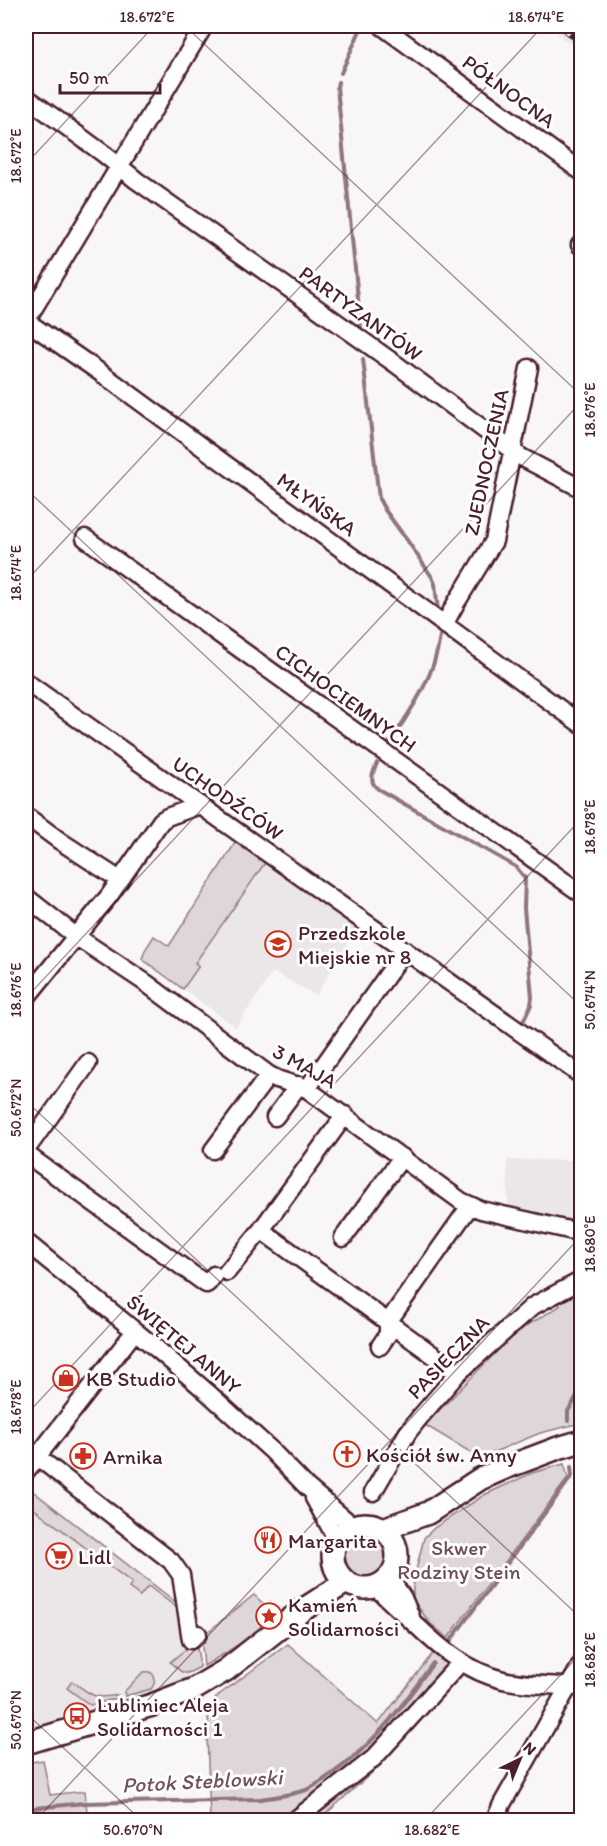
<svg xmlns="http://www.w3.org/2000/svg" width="607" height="1846" viewBox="0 0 607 1846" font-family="Itim,sans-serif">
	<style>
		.built { fill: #ebe6e8 }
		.green { fill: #ded6d9; stroke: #947a82; stroke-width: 1.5 }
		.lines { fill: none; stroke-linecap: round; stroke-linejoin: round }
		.stream { stroke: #8f747b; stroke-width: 4 }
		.minor-casing { stroke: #4a1f2b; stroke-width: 21 }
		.major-casing { stroke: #4a1f2b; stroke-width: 26 }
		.minor { stroke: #fff; stroke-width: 16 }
		.major { stroke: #fff; stroke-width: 21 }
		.rail-casing { stroke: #4a1f2b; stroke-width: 6 }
		.rail { stroke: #fff; stroke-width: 4; stroke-dasharray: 11; stroke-linecap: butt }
		.ticks { fill: none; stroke: #4a1f2b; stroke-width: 1.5; stroke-opacity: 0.45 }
		.labels { text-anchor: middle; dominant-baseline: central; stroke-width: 6; stroke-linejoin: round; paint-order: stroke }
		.street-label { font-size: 21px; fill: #4a1f2b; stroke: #fff }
		.poi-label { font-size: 21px; fill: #4a1f2b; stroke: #fff; text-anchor: start }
		.park-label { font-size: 21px; fill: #6f4d56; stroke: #fff }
		.water-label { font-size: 22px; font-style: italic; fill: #72515a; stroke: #fff }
		.neatline { fill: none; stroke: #4a1f2b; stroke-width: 2 }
		.ticks-label { font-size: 15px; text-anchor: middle; fill: #4a1f2b }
	</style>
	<rect width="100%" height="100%" fill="#f8f6f7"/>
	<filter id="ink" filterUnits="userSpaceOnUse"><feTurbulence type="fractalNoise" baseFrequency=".0167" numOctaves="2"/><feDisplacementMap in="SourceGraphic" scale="12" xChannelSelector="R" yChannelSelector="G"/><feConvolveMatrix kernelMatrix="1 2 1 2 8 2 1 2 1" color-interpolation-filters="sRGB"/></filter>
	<g filter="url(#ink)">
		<path class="built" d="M549 26H573L581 33V54Z
			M267 860 359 925 316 995 273 972 236 1027 183 989 199 967 195 964Z
			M572 1073 581 1080V1224L508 1210 507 1160H576Z
			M26 1484 181 1605 187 1667 194 1681 26 1736Z"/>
		<path class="green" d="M237 840 267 860 195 963 199 966 183 989 142 959 145 950 154 936 169 946Z
			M581 1289V1423L540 1433 480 1458 425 1425 516 1332 560 1306 558 1300Z
			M564 1464 568 1478 448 1638 430 1623 416 1604 413 1598V1582L424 1538 434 1528 484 1495 532 1473Z
			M26 1486 177 1603 176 1607 148 1586 140 1596 129 1588 132 1583 33 1508 26 1518Z
			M343 1557a22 22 0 1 1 44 0a22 22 0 1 1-44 0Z
			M254 1595 270 1610 264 1615 269 1621 243 1642 204 1666 201 1637Z
			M196 1641 200 1667C183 1677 183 1674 170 1662Z
			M288 1644 378 1724 433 1653 461 1674 433 1707 376 1769 319 1820H210L207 1734H209C208 1715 205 1708 220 1694Z
			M143 1672C155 1670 158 1680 151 1689L125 1696 124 1692Z
			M72 1681C92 1695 93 1700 118 1695V1698L90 1705 67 1688Z
			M43 1760 50 1795 85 1791 87 1813 26 1815V1763Z"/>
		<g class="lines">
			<path class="stream" d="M341 73 362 26
				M338 82 337 87 361 329
				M363 359 379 499 385 510 409 543 432 577 435 584 438 611
				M390 742C412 709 435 676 440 636
				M377 763C373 773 368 781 378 789L516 867 525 878 524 908 532 997 531 1005 522 1024
				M568 1421V1411L582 1389
				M451 1640 572 1476 571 1467
				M26 1809 84 1803 260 1799C275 1797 291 1795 306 1790 320 1784 332 1774 345 1764 383 1734 404 1703 433 1663"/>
			<g class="minor-casing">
				<path id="minor" d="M382 26 582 172
					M26 97 104 154 136 180 397 365 521 457 582 489
					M580 245 582 246
					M26 321 101 373 582 725
					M26 321 204 26
					M85 538 582 894
					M444 625 456 603 494 541 529 368
					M26 682 582 1076
					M26 816 60 841 120 880
					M26 897 77 937 146 983 269 1075 277 1079 307 1089 461 1201 481 1210 582 1233
					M26 998 109 896 161 821 167 817 200 805
					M307 1089 405 950
					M345 1115 261 1230 458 1373
					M275 1117 299 1085
					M26 1150 88 1063
					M213 1150 269 1075
					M26 1154 206 1284 208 1283 214 1275
					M343 1238 402 1157
					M26 1242 157 1349 207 1392 271 1450 307 1487 353 1526
					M227 1272 261 1230
					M380 1346 388 1334V1322L470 1206
					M26 1448 171 1561 181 1575 191 1640 198 1634
					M26 1471 135 1331
					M373 1492 408 1432 420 1417 458 1373 533 1306 582 1280
					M314 1498 337 1540
					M389 1577 403 1598 411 1617
					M375 1586C388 1600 401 1611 415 1624 441 1649 467 1671 503 1680 529 1686 555 1685 582 1687
					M295 1820 374 1758 461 1662
					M495 1820 502 1804 582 1663"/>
			</g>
			<g class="major-casing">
				<path id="major" d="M333 1556a32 32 0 1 1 64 0a32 32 0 1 1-64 0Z
					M383 1529 428 1513 480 1479 505 1468 558 1448 582 1441
					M26 1743 152 1705 194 1689 226 1670 301 1611 346 1582"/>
			</g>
			<use href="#minor" class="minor"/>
			<use href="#major" class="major"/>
			<g class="rail-casing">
				<path id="rail" d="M561 26 582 44"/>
			</g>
			<use href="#rail" class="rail"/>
		</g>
	</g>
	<path class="ticks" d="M185 26 582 396M26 164 154 26M26 489 582 1007M26 581 543 26M26 998 582 401M26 1101 582 1619M26 1415 582 818M26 1713 141 1820M36 1820 582 1235M425 1820 582 1652"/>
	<defs>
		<g id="school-ring" transform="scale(1.35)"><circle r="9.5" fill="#fff" stroke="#c8321e" stroke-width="1.5"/><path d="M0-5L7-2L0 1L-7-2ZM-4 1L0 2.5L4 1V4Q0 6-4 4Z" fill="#c8321e"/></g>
		<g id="shop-ring" transform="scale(1.35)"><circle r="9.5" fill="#fff" stroke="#c8321e" stroke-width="1.5"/><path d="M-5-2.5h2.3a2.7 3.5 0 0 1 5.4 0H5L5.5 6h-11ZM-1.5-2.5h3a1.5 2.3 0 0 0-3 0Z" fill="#c8321e"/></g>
		<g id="church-ring" transform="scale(1.35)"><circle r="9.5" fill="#fff" stroke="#c8321e" stroke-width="1.5"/><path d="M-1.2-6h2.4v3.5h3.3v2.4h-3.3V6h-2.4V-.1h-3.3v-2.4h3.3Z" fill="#c8321e"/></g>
		<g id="pharmacy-ring" transform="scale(1.35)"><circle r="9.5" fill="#fff" stroke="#c8321e" stroke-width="1.5"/><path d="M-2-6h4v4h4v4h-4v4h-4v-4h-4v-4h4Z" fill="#c8321e"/></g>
		<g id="restaurant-ring" transform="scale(1.35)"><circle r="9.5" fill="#fff" stroke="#c8321e" stroke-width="1.5"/><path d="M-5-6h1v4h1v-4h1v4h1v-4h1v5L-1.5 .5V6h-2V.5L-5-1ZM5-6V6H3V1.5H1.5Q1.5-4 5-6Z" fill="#c8321e"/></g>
		<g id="supermarket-ring" transform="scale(1.35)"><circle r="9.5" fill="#fff" stroke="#c8321e" stroke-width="1.5"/><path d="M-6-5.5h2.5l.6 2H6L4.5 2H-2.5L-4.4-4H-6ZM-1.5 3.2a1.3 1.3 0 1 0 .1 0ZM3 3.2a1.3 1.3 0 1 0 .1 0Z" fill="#c8321e"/></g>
		<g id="sight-ring" transform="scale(1.35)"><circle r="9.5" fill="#fff" stroke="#c8321e" stroke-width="1.5"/><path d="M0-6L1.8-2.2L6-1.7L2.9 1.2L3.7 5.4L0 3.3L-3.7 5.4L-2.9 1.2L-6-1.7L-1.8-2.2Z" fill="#c8321e"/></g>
		<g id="bus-ring" transform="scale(1.35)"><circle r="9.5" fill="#fff" stroke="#c8321e" stroke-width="1.5"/><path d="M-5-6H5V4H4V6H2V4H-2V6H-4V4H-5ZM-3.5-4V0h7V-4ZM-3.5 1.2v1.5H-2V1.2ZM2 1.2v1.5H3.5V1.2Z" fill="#c8321e"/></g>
	</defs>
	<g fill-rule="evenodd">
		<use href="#school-ring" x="278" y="944"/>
		<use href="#shop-ring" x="66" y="1378"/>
		<use href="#church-ring" x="347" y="1454"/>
		<use href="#pharmacy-ring" x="83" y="1456"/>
		<use href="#restaurant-ring" x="268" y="1540"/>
		<use href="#supermarket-ring" x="59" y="1556"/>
		<use href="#sight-ring" x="269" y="1616"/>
		<use href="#bus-ring" x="77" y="1716"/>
	</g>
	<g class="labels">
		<g class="street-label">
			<text transform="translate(509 91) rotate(36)">PÓŁNOCNA</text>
			<text transform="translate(361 313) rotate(36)">PARTYZANTÓW</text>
			<text transform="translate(486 462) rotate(-78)">ZJEDNOCZENIA</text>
			<text transform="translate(317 504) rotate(36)">MŁYŃSKA</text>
			<text transform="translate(346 698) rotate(36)">CICHOCIEMNYCH</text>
			<text transform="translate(228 798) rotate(35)">UCHODŹCÓW</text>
			<text transform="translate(305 1066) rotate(29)">3 MAJA</text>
			<text transform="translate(184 1344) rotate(40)">ŚWIĘTEJ ANNY</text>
			<text transform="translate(448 1357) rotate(-46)">PASIECZNA</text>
		</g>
		<g class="poi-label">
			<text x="298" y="932">Przedszkole<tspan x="298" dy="24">Miejskie nr 8</tspan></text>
			<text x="86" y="1378">KB Studio</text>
			<text x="366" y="1454">Kościół św. Anny</text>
			<text x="103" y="1456">Arnika</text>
			<text x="288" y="1540">Margarita</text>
			<text x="78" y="1556">Lidl</text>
			<text x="288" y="1604">Kamień<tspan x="288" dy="24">Solidarności</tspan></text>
			<text x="97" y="1704">Lubliniec Aleja<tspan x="97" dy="24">Solidarności 1</tspan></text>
		</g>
		<g class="park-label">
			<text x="459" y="1547">Skwer<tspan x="459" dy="24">Rodziny Stein</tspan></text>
		</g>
		<g class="water-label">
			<text transform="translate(202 1781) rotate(-3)">Potok Steblowski</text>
		</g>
	</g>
	<rect width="607" height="1846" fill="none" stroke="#fff" stroke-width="66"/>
	<g transform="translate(520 1759) rotate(43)" stroke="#ffffff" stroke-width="4.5" paint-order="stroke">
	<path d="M0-4.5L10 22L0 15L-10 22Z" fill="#4a1f2b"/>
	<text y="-9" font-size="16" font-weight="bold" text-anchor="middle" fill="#4a1f2b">N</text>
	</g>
	<path d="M60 84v9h100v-9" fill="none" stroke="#4a1f2b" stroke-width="3"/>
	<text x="69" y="84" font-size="18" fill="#4a1f2b" stroke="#ffffff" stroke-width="4.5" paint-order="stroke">50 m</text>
	<rect x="33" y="33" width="541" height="1780" class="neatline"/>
	<g class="ticks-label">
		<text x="147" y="22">18.672°E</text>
		<text x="536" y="22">18.674°E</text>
		<text transform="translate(16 156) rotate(-90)" y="5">18.672°E</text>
		<text transform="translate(590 410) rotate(-90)" y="5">18.676°E</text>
		<text transform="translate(16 573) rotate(-90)" y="5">18.674°E</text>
		<text transform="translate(590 827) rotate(-90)" y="5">18.678°E</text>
		<text transform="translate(16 990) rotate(-90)" y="5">18.676°E</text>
		<text transform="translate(590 1000) rotate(-90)" y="5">50.674°N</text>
		<text transform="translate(16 1108) rotate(-90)" y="5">50.672°N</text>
		<text transform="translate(590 1244) rotate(-90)" y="5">18.680°E</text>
		<text transform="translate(16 1407) rotate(-90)" y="5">18.678°E</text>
		<text transform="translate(590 1660) rotate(-90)" y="5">18.682°E</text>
		<text transform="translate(16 1720) rotate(-90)" y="5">50.670°N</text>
		<text x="133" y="1835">50.670°N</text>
		<text x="432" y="1835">18.682°E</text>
	</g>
</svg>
